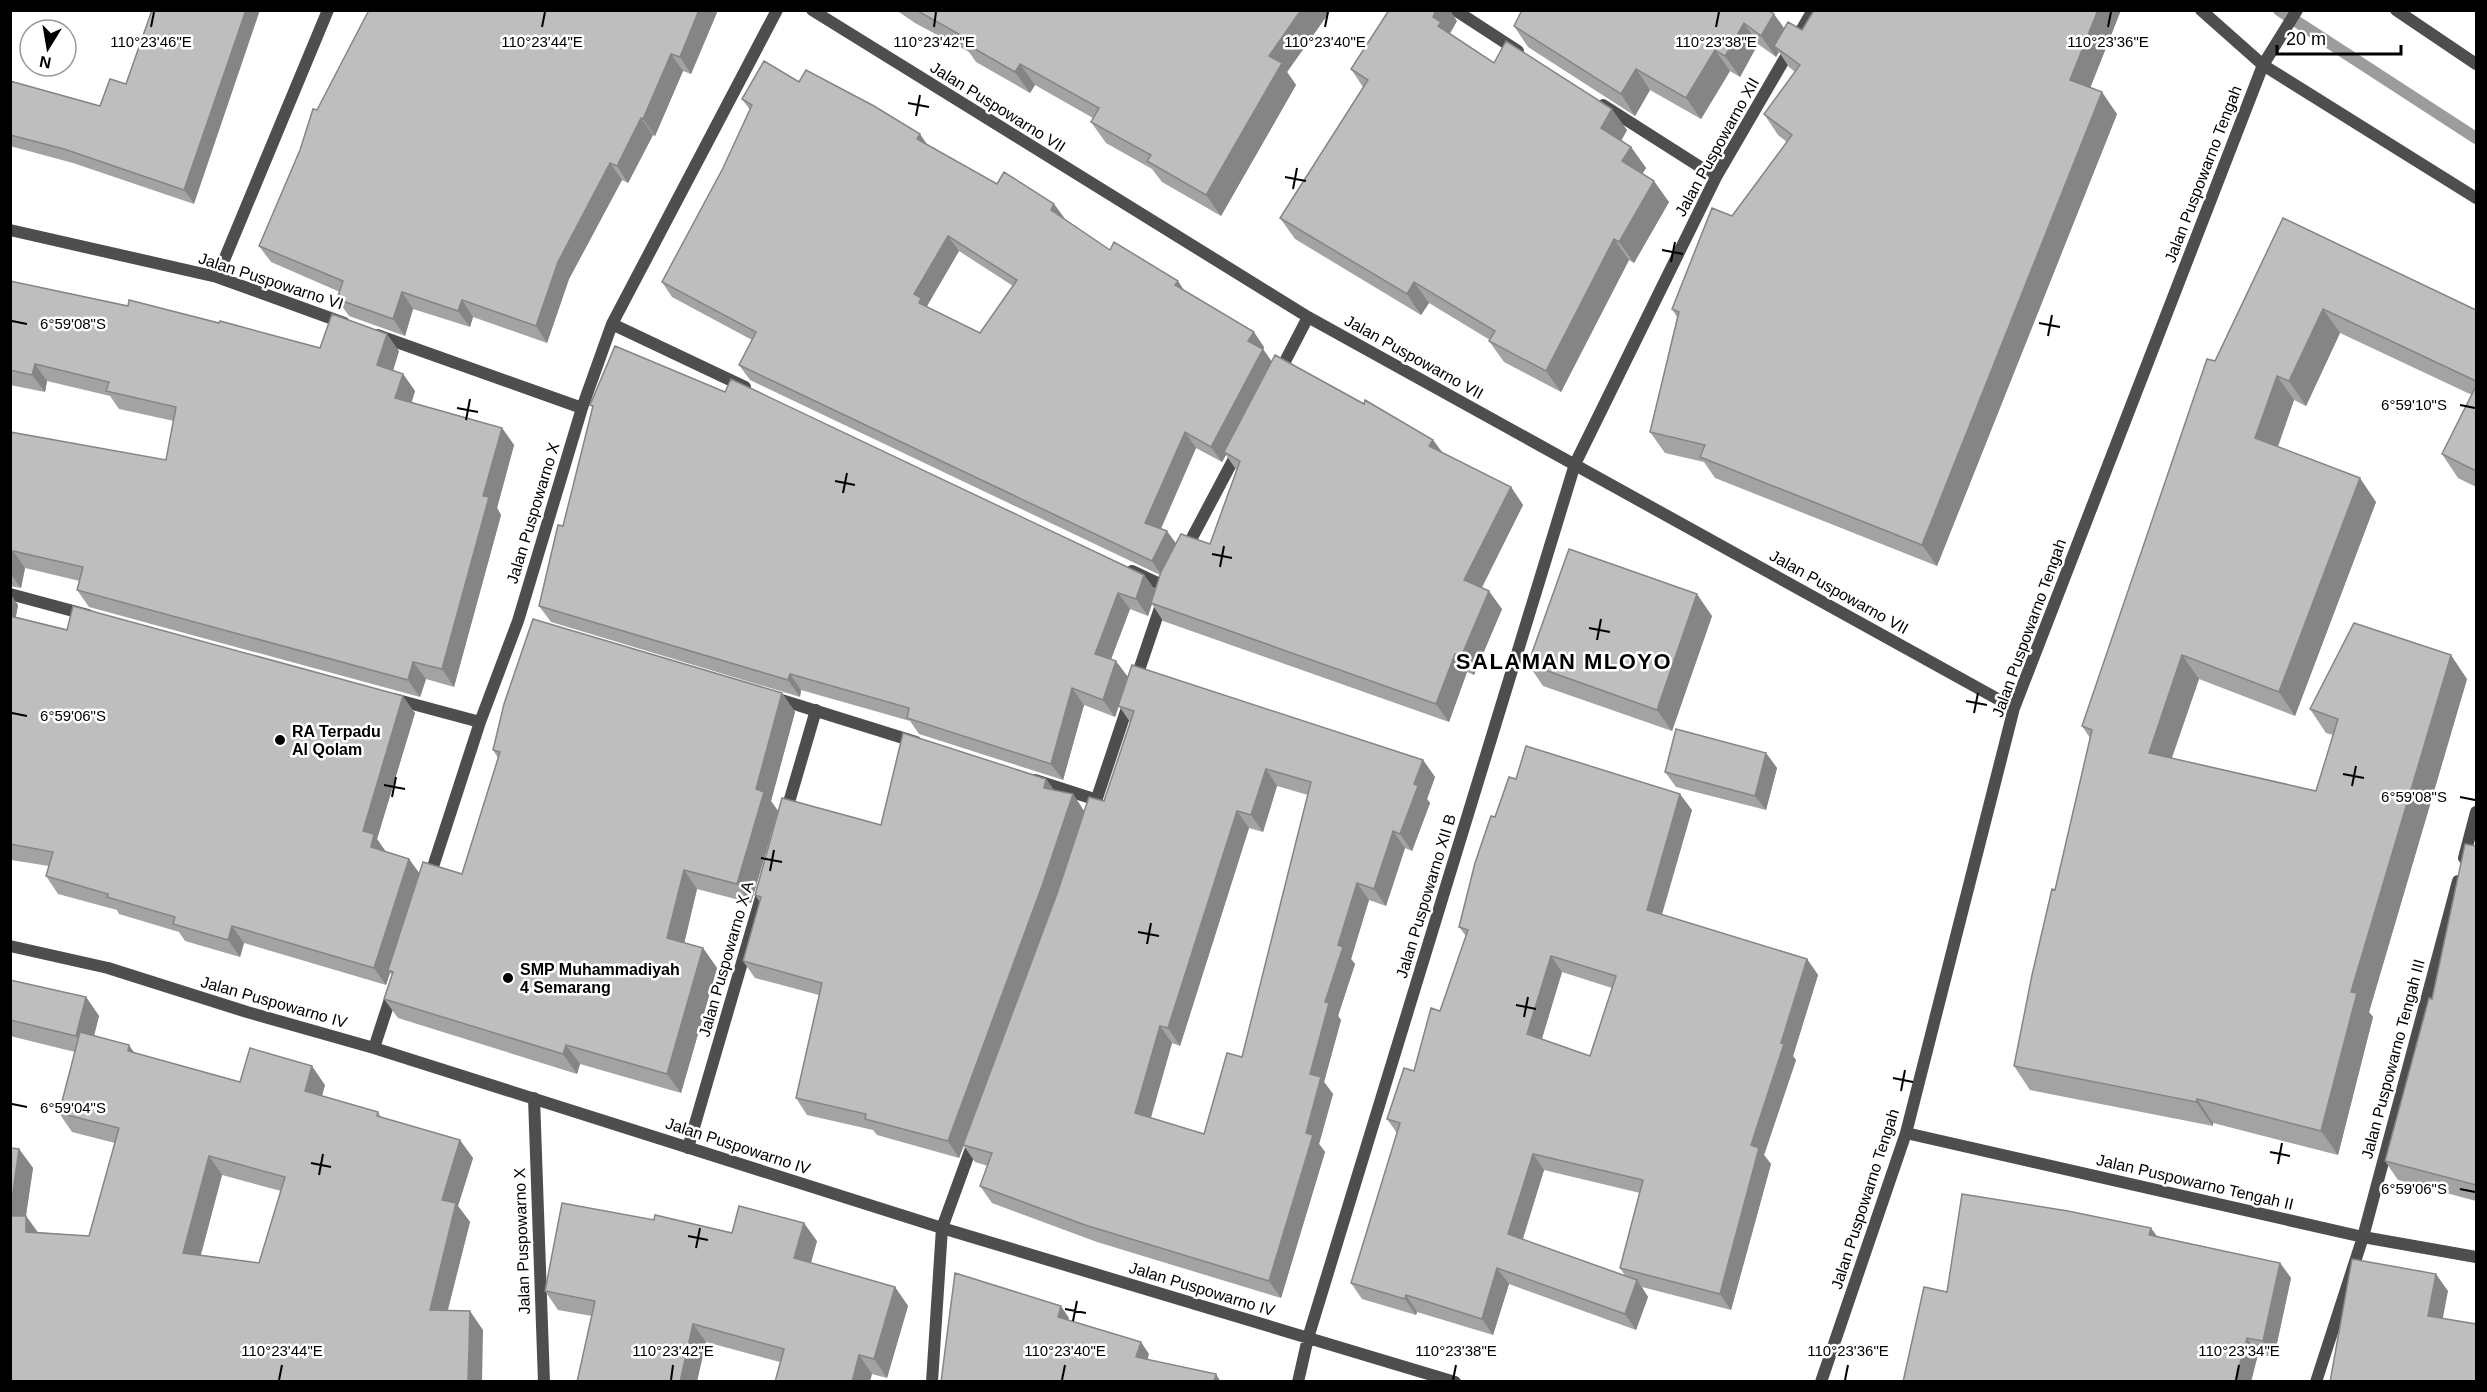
<svg xmlns="http://www.w3.org/2000/svg" width="2487" height="1392" viewBox="0 0 2487 1392" font-family="Helvetica,sans-serif">
	<style>
		.lines { fill: none; stroke-linecap: round; stroke-linejoin: round }
		.stream { stroke: #9c9c9c; stroke-width: 12 }
		.street { stroke: #4e4e4e; stroke-width: 12 }
		.wall { fill: #a3a3a3; fill-rule: evenodd }
		.shaded-wall { fill: #858585 }
		.building { fill: #bebebe; stroke: #858585; stroke-width: 1.5; fill-rule: evenodd }
		.ticks { fill: none; stroke: #000; stroke-width: 2 }
		.poi-dot { fill: #000; stroke: #fff; stroke-width: 2 }
		.labels { text-anchor: middle; dominant-baseline: central; stroke-width: 5; stroke-linejoin: round; paint-order: stroke }
		.street-label { font-size: 16px; fill: #000; stroke: #fff }
		.poi-label { font-size: 16px; font-weight: bold; fill: #000; stroke: #fff; text-anchor: start }
		.district-label { font-size: 22px; font-weight: bold; letter-spacing: 1.5px; fill: #000; stroke: #fff }
		.ticks-label { font-size: 15px; text-anchor: middle; fill: #000; stroke: #fff; stroke-width: 5; stroke-linejoin: round; paint-order: stroke }
	</style>
	<rect width="100%" height="100%" fill="#fff"/>
	<g class="lines">
		<path class="stream" d="M2279 10 2476 138"/>
		<path class="street" d="M812 10 1308 317 2014 708
			M1455 10 1518 51
			M2201 10 2263 65 2476 198
			M2396 10 2476 64
			M1603 105 1716 177
			M10 230 217 277 344 323
			M217 277 328 10
			M612 324 745 387
			M377 335 582 408
			M1279 373 1308 317
			M1185 551 1239 449
			M1132 571 1166 587
			M10 594 88 615
			M1135 682 1163 599
			M775 698 916 742
			M394 699 480 722
			M1035 780 1097 800
			M1092 813 1130 699
			M785 816 816 710
			M2464 858 2476 812
			M429 879 480 722 518 621 582 408 612 324 777 10
			M10 946 108 968 247 1012 374 1048 942 1228 1455 1382
			M374 1048 393 990
			M534 1098 544 1382
			M1906 1133 2363 1237 2476 1257
			M688 1148 764 887
			M932 1382 942 1228 974 1140
			M1298 1382 1308 1338 1575 464 1716 177 1813 10
			M1821 1382 1906 1133 2014 708 2263 65 2297 10
			M2316 1382 2363 1237 2458 881"/>
	</g>
	<path class="wall" d="M369 10H718L691 74 683 71 655 136 653 135 628 183 622 180 569 279 547 343 473 317 470 327 413 309 405 336 349 316 337 299 340 292 271 262 259 246Z
		M896 10H1331L1287 72 1296 85 1221 216 1162 182 1152 169 1106 143 1091 122 1093 118 1035 85 1030 93 976 62 969 52 915 23Z
		M1768 10 1784 29 1802 30 1814 10H2121L2090 88 2117 114 1937 566 1715 478 1704 462 1665 453 1650 432 1677 317 1672 309 1732 216 1787 142 1778 135 1764 114 1795 72 1789 67 1779 52 1776 57 1758 44 1740 77 1730 71 1701 119 1650 90 1635 116 1528 47 1514 26Z
		M1457 21 1450 34 1494 63 1627 130 1621 141 1631 147 1646 168 1642 174 1669 202 1634 263 1629 260 1561 392 1504 362 1489 341 1490 340 1429 303 1421 315 1295 239 1280 218 1363 87 1351 69Z
		M110 79 194 204 73 163 10 146V81L100 106Z
		M799 82 927 144 997 184 1054 204 1065 219 1110 250 1185 291 1264 347 1263 349 1272 362 1364 404 1433 440 1443 453 1511 487 1523 505 1482 588 1502 609 1474 675 1467 672 1449 722 1163 621 1152 604 1148 616 1130 609 1111 659 1128 677 1423 760 1435 777 1427 799 1430 803 1412 851 1405 848 1386 906 1369 900 1351 959 1355 964 1338 1016 1341 1020 1324 1082 1333 1094 1319 1144 1325 1152 1281 1298 1097 1242 992 1203 980 1186 988 1166 975 1162 964 1146 959 1158 877 1135 873 1130 807 1115 796 1098 819 995 755 978 743 961 760 902 755 895 881 825 1046 779 1054 790 1073 794 1084 811 1104 801 1130 722 1119 706 1115 717 1084 705 1063 780 919 734 910 721 801 690 800 697 551 622 539 606 563 526 593 408 590 405 1144 575 1155 590 1160 575 750 380 739 365 752 340 672 297 662 282 723 168 750 110 742 99ZM959 251 1013 286 980 333 928 308 927 306ZM1196 448 1222 462 1226 455 1237 471 1210 544 1176 543 1161 529ZM1277 786 1308 795 1242 1057 1204 1134 1151 1118 1172 1043 1180 1046 1249 828 1263 832Z
		M2283 218 2476 310V487L2458 478 2442 454 2472 395 2340 333 2306 406 2294 400 2278 447 2376 502 2295 716 2199 679 2172 758 2316 791 2333 735 2326 733 2310 709 2467 679 2369 1012 2373 1017 2338 1155 2213 1123V1126L2030 1090 2014 1066 2090 738 2082 726 2215 361Z
		M10 281 320 348 399 351 393 371 403 374 415 391 412 402 502 428 514 445 497 508 501 515 454 687 426 679 420 697 89 607 77 590 80 581 25 568 21 588 10 586V432L166 460 174 421 119 409 110 396 47 381 45 392 10 385Z
		M10 594 18 605 16 617 415 713 377 839 386 852 409 859 420 874H462L498 758 493 750 782 693 795 712 771 801 778 811 751 903 697 889 684 943 703 948 717 968 681 1093 580 1064 577 1074 398 1018 384 999 392 975 390 973 386 985 244 943 240 957 185 941 179 932 119 914 117 910 58 894 46 876 49 866 11 860Z
		M1712 616 1672 731 1543 686 1528 664Z
		M1766 753 1777 768 1766 810 1676 787 1665 772Z
		M1516 779 1692 810 1662 915 1807 959 1818 975 1793 1056 1796 1060 1764 1155 1771 1164 1731 1310 1642 1287 1648 1297 1636 1330 1509 1284 1493 1335 1417 1312 1416 1315 1362 1299 1351 1283 1397 1133 1387 1119 1414 1071 1440 1011 1466 936 1459 927 1495 817ZM1562 972 1612 988 1590 1056 1542 1039ZM1544 1170 1640 1193 1620 1268 1626 1277 1523 1239Z
		M2476 846V1201L2398 1180 2385 1161Z
		M10 980 86 997 99 1016 94 1036 135 1053 240 1082 325 1085 322 1096 378 1112 381 1117 473 1158 458 1206 470 1222 448 1310 483 1330 10 1382 19 1149 33 1168 26 1216 38 1232 89 1236 115 1143 72 1132 59 1113 75 1052 10 1036ZM222 1175 281 1191 259 1263 201 1255Z
		M654 1220 732 1233 817 1241 811 1263 895 1287 908 1306 887 1378 872 1374 780 1362 706 1342 592 1316 558 1310 545 1291Z
		M2157 1236 2280 1263 2291 1278 2274 1357 2258 1354 2251 1382H1903L1947 1292Z"/>
	<path class="shaded-wall" d="M246 10H260L194 204 184 190Z
		M699 10H718L691 74 680 57Z
		M1301 10H1331L1287 72 1296 85 1221 216 1206 195 1269 56Z
		M1436 10H1450L1457 21 1449 34 1438 26 1433 17Z
		M2098 10H2121L2085 101 2070 80Z
		M1774 14 1789 35 1774 46 1779 52 1776 57 1761 36Z
		M1744 23 1758 44 1740 77 1725 56Z
		M1715 50 1730 71 1701 119 1686 98Z
		M671 54 683 71 655 136 643 119Z
		M1020 64 1035 85 1030 93 1015 72Z
		M1636 69 1650 90 1635 116 1621 94Z
		M2102 92 2117 114 1937 566 1922 545Z
		M1612 109 1627 130 1616 150 1601 128Z
		M641 118 653 135 628 183 617 166Z
		M920 134 931 150 917 139Z
		M1631 147 1646 168 1637 182 1622 161Z
		M610 163 622 180 569 279 547 343 536 326 558 262Z
		M1654 181 1669 202 1634 263 1619 242Z
		M1054 204 1065 219 1051 210Z
		M948 236 959 251 927 306 932 313 919 303 914 294Z
		M1614 239 1629 260 1561 392 1546 371Z
		M1178 281 1188 296 1175 285Z
		M1414 282 1429 303 1421 315 1407 294Z
		M402 292 413 309 405 336 393 319Z
		M462 300 473 317 470 327 458 311Z
		M2323 309 2340 333 2306 406 2289 381Z
		M1254 332 1264 347 1263 349 1274 365 1224 452 1226 455 1222 462 1211 447 1248 341Z
		M387 334 399 351 389 383 377 365Z
		M35 364 47 381 45 392 32 375Z
		M403 374 415 391 407 415 395 398Z
		M2277 376 2294 400 2272 462 2255 438Z
		M502 428 514 445 497 508 501 515 454 687 442 669 483 496Z
		M1185 432 1196 448 1156 539 1145 523Z
		M1433 440 1446 458 1429 446Z
		M2360 478 2376 502 2295 716 2279 692Z
		M1511 487 1523 505 1476 598 1464 580Z
		M1167 531 1178 546 1162 576 1152 561Z
		M13 551 25 568 21 588 10 573V563Z
		M1144 575 1156 591 1148 616 1136 599Z
		M1489 591 1502 609 1474 675 1461 657Z
		M1118 593 1130 609 1107 670 1095 654Z
		M10 594 18 605 13 631 10 627Z
		M1697 594 1712 616 1672 731 1657 710Z
		M1455 654 1467 672 1449 722 1436 704Z
		M2182 655 2199 679 2165 777 2149 753Z
		M2451 655 2467 679 2369 1012 2373 1017 2338 1155 2321 1131 2351 992Z
		M1116 661 1128 677 1115 717 1103 700Z
		M413 662 426 679 420 697 408 680Z
		M790 674 801 690 800 697 788 680Z
		M1072 688 1084 705 1063 780 1051 764Z
		M782 693 795 712 771 801 778 811 751 903 737 884 756 789Z
		M403 696 415 713 377 839 386 852 371 847 363 831Z
		M1766 753 1777 768 1766 810 1755 796Z
		M1423 760 1435 777 1427 799 1430 803 1412 851 1400 834 1414 784Z
		M1266 769 1277 786 1263 832 1251 815Z
		M1046 779 1058 796 1044 788Z
		M1073 794 1084 811 1054 903 959 1158 948 1141Z
		M1680 794 1692 810 1658 927 1647 910Z
		M1237 811 1249 828 1180 1046 1168 1028Z
		M1393 831 1405 848 1386 906 1374 889Z
		M409 859 421 876 388 970 390 973 386 985 374 968Z
		M684 870 697 889 681 957 667 938Z
		M1357 883 1369 900 1351 959 1355 964 1338 1016 1341 1020 1324 1082 1333 1094 1319 1144 1325 1152 1281 1298 1269 1281 1325 1002 1338 945Z
		M232 926 244 943 240 957 228 940Z
		M703 948 717 968 681 1093 667 1074Z
		M1551 956 1562 972 1538 1051 1527 1034Z
		M1807 959 1818 975 1793 1056 1796 1060 1764 1155 1771 1164 1731 1310 1720 1294 1751 1145Z
		M86 997 99 1016 89 1055 76 1036Z
		M1160 1026 1172 1043 1147 1130 1135 1113Z
		M129 1045 142 1064 128 1051Z
		M566 1045 580 1064 577 1074 563 1054Z
		M312 1066 325 1085 318 1109 305 1091Z
		M2197 1099 2213 1123V1126L2196 1102Z
		M460 1140 473 1158 458 1206 470 1222 443 1328 430 1310 442 1200Z
		M19 1149 33 1168 23 1234 10 1216Z
		M1533 1154 1544 1170 1519 1250 1508 1234Z
		M209 1156 222 1175 196 1272 183 1253Z
		M26 1216 39 1235 26 1232Z
		M804 1223 817 1241 807 1276 794 1258Z
		M2151 1228 2162 1243 2149 1235Z
		M2280 1263 2291 1278 2274 1357 2263 1341Z
		M1497 1268 1509 1284 1493 1335 1482 1319Z
		M2436 1274 2448 1291 2440 1333 2428 1316Z
		M1637 1280 1648 1297 1636 1330 1625 1314Z
		M895 1287 908 1306 887 1378 874 1359Z
		M1406 1295 1417 1312 1416 1315 1405 1299Z
		M1061 1306 1069 1318 1066 1329 1058 1317Z
		M470 1311 483 1330 482 1382H468Z
		M693 1324 706 1342 697 1382H680Z
		M2247 1338 2258 1354 2251 1382H2235Z
		M1141 1342 1149 1354 1145 1369 1136 1357Z
		M859 1355 872 1374 870 1382H852Z
		M1216 1374 1221 1382H1214Z"/>
	<path class="building" d="M152 10H246L184 190 64 149 10 135V81L100 106 110 79 126 84Z
		M369 10H699L680 57 671 54 643 119 641 118 617 166 610 163 558 262 536 326 462 300 458 311 402 292 393 319 337 299 343 281 259 246 300 150 313 109 317 110Z
		M916 10H1301L1269 56 1282 63 1206 195 1147 161 1151 155 1091 122 1099 108 1020 64 1015 72 961 41 964 37Z
		M1389 10H1436L1433 17 1441 22 1438 26 1494 63 1506 41 1612 109 1601 128 1631 147 1622 161 1654 181 1619 242 1614 239 1546 371 1489 341 1495 331 1414 282 1407 294 1280 218 1368 80 1351 69Z
		M1522 10H1768L1774 14 1761 36 1744 23 1725 56 1715 50 1686 98 1636 69 1621 94 1514 26Z
		M1814 10H2098L2070 80 2102 92 1922 545 1700 457 1705 445 1650 432 1679 312 1672 309 1712 208 1732 216 1792 135 1764 114 1800 65 1774 46 1788 22 1802 30Z
		M764 61 799 82 806 70 874 106 920 134 917 139 997 184 1004 172 1054 204 1051 210 1110 250 1114 242 1178 281 1175 285 1254 332 1248 341 1263 349 1211 447 1185 432 1145 523 1167 531 1152 561 739 365 756 332 662 282 723 168 752 105 742 99ZM948 236 1017 280 980 333 919 303 921 298 914 294Z
		M2283 218 2476 310V381L2323 309 2289 381 2277 376 2255 438 2360 478 2279 692 2182 655 2149 753 2316 791 2338 719 2310 709 2354 623 2451 655 2351 992 2357 993 2321 1131 2197 1099 2196 1102 2014 1066 2032 975 2052 889 2055 890 2092 730 2082 726 2207 359 2215 361Z
		M10 281 128 306 129 300 219 323 220 321 320 348 332 314 387 334 377 365 403 374 395 398 502 428 483 496 489 497 442 669 413 662 408 680 77 590 83 567 13 551 10 563V432L166 460 176 407 106 391 109 382 35 364 32 375 10 370Z
		M615 346 725 392 731 379 1144 575 1136 599 1118 593 1095 654 1116 661 1103 700 1072 688 1051 764 907 718 909 708 790 674 788 680 539 606 558 525 563 526 593 406 590 405Z
		M1275 355 1364 404 1365 400 1433 440 1429 446 1511 487 1464 580 1489 591 1461 657 1455 654 1436 704 1151 603 1161 572 1181 534 1210 544 1240 461 1224 452Z
		M2476 386V471L2442 454Z
		M1569 549 1697 594 1657 710 1528 664Z
		M73 606 403 696 363 831 374 834 371 847 409 859 374 968 232 926 228 940 173 924 175 917 107 897 108 894 46 876 53 852 10 844V616L67 630Z
		M533 619 782 693 756 789 764 792 737 884 684 870 667 938 703 948 667 1074 566 1045 563 1054 384 999 393 972 388 970 423 862 462 874 500 752 493 750 504 704Z
		M1132 665 1423 760 1414 784 1418 786 1400 834 1393 831 1374 889 1357 883 1338 945 1343 947 1325 1002 1329 1003 1310 1074 1321 1077 1306 1133 1313 1135 1269 1281 1085 1225 980 1186 992 1153 963 1145 1058 891 1089 797 1104 801 1134 711 1118 706ZM1266 769 1311 782 1242 1057 1227 1053 1204 1134 1135 1113 1160 1026 1168 1028 1237 811 1251 815Z
		M1676 729 1766 753 1755 796 1665 772Z
		M903 733 1046 779 1044 788 1073 794 1042 886 948 1141 865 1119 866 1114 796 1098 822 983 743 961 761 897 755 895 782 798 881 825Z
		M1526 746 1680 794 1647 910 1807 959 1781 1043 1784 1044 1751 1145 1759 1148 1720 1294 1620 1268 1643 1180 1533 1154 1508 1234 1637 1280 1625 1314 1497 1268 1482 1319 1406 1295 1405 1299 1351 1283 1400 1123 1387 1119 1404 1068 1414 1071 1431 1008 1440 1011 1468 930 1459 927 1475 863 1491 816 1495 817 1509 777 1516 779ZM1551 956 1616 976 1590 1056 1527 1034Z
		M2465 844 2476 846V1185L2385 1161 2429 998 2432 999Z
		M10 980 86 997 76 1036 10 1020Z
		M80 1032 129 1045 128 1051 240 1082 250 1048 312 1066 305 1091 378 1112 377 1116 460 1140 442 1200 456 1203 430 1310 470 1311 468 1382H10V1216H26V1232L89 1236 119 1128 59 1113ZM209 1156 285 1177 259 1263 183 1253Z
		M10 1148 19 1149 10 1213Z
		M1962 1194 2068 1211 2151 1228 2149 1235 2280 1263 2263 1341 2247 1338 2235 1382H1903L1924 1287 1947 1292Z
		M562 1203 654 1220 655 1215 732 1233 739 1206 804 1223 794 1258 895 1287 874 1359 859 1355 852 1382H775L784 1349 693 1324 680 1382H577L595 1301 545 1291Z
		M2352 1259 2436 1274 2428 1316 2476 1324V1382H2330Z
		M955 1273 1061 1306 1058 1317 1141 1342 1136 1357 1216 1374 1214 1382H941Z"/>
	<path class="ticks" d="M151 27 154 12M542 27 545 12M934 27 936 12M1325 27 1328 12M1716 27 1719 12M2108 27 2111 12M908 103 929 107M916 116 920 95M1285 177 1306 181M1293 189 1297 168M1662 250 1683 254M1671 262 1675 242M12 321 27 324M2039 323 2060 327M2048 336 2052 315M2460 405 2475 408M457 408 478 412M466 420 470 399M835 481 855 485M843 493 847 473M1212 554 1232 558M1220 567 1224 546M1589 628 1610 632M1597 640 1601 619M1966 701 1987 705M12 713 27 716M1974 713 1978 693M2343 774 2364 778M384 785 405 789M2352 786 2356 766M392 797 396 777M2460 797 2475 800M761 858 782 862M770 871 774 850M1138 932 1159 936M1147 944 1151 923M1516 1005 1536 1009M1524 1017 1528 997M1893 1078 1913 1082M1901 1091 1905 1070M12 1104 27 1107M2270 1152 2290 1156M311 1163 331 1167M2278 1164 2282 1143M319 1175 323 1154M2460 1189 2475 1192M688 1236 708 1240M696 1248 700 1228M1065 1309 1086 1313M1073 1321 1077 1301M279 1380 282 1365M671 1380 673 1365M1062 1380 1065 1365M1453 1380 1456 1365M1845 1380 1848 1365M2236 1380 2239 1365"/>
	<g class="poi-dot">
		<circle cx="280" cy="740" r="6"/>
		<circle cx="508" cy="978" r="6"/>
	</g>
	<g class="labels">
		<g class="street-label">
			<text transform="translate(998 107) rotate(32)">Jalan Puspowarno VII</text>
			<text transform="translate(1717 147) rotate(-61)">Jalan Puspowarno XII</text>
			<text transform="translate(2203 174) rotate(-69)">Jalan Puspowarno Tengah</text>
			<text transform="translate(271 281) rotate(18)">Jalan Puspowarno VI</text>
			<text transform="translate(1414 357) rotate(29)">Jalan Puspowarno VII</text>
			<text transform="translate(533 513) rotate(-73)">Jalan Puspowarno X</text>
			<text transform="translate(1839 592) rotate(29)">Jalan Puspowarno VII</text>
			<text transform="translate(2029 628) rotate(-70)">Jalan Puspowarno Tengah</text>
			<text transform="translate(1426 896) rotate(-73)">Jalan Puspowarno XII B</text>
			<text transform="translate(726 959) rotate(-74)">Jalan Puspowarno X A</text>
			<text transform="translate(274 1002) rotate(16)">Jalan Puspowarno IV</text>
			<text transform="translate(2393 1059) rotate(-75)">Jalan Puspowarno Tengah III</text>
			<text transform="translate(738 1146) rotate(18)">Jalan Puspowarno IV</text>
			<text transform="translate(2195 1182) rotate(13)">Jalan Puspowarno Tengah II</text>
			<text transform="translate(1865 1199) rotate(-72)">Jalan Puspowarno Tengah</text>
			<text transform="translate(522 1241) rotate(-92)">Jalan Puspowarno X</text>
			<text transform="translate(1202 1289) rotate(17)">Jalan Puspowarno IV</text>
		</g>
		<g class="poi-label">
			<text x="292" y="731">RA Terpadu<tspan x="292" dy="18">Al Qolam</tspan></text>
			<text x="520" y="969">SMP Muhammadiyah<tspan x="520" dy="18">4 Semarang</tspan></text>
		</g>
		<g class="district-label">
			<text x="1564" y="661">SALAMAN MLOYO</text>
		</g>
	</g>
	<g class="ticks-label">
		<text x="151" y="47">110°23'46"E</text>
		<text x="542" y="47">110°23'44"E</text>
		<text x="934" y="47">110°23'42"E</text>
		<text x="1325" y="47">110°23'40"E</text>
		<text x="1716" y="47">110°23'38"E</text>
		<text x="2108" y="47">110°23'36"E</text>
		<text x="73" y="329">6°59'08"S</text>
		<text x="2414" y="410">6°59'10"S</text>
		<text x="73" y="721">6°59'06"S</text>
		<text x="2414" y="802">6°59'08"S</text>
		<text x="73" y="1113">6°59'04"S</text>
		<text x="2414" y="1194">6°59'06"S</text>
		<text x="282" y="1356">110°23'44"E</text>
		<text x="673" y="1356">110°23'42"E</text>
		<text x="1065" y="1356">110°23'40"E</text>
		<text x="1456" y="1356">110°23'38"E</text>
		<text x="1848" y="1356">110°23'36"E</text>
		<text x="2239" y="1356">110°23'34"E</text>
	</g>
	<rect width="2487" height="1392" fill="none" stroke="#000000" stroke-width="24"/>
	<g transform="translate(48 48) rotate(191)"><circle r="28" fill="#ffffff" stroke="#999999" stroke-width="1.5"/>
	<path d="M0-4.5L10 22L0 15L-10 22Z" fill="#000000"/>
	<text y="-9" font-size="16" font-weight="bold" text-anchor="middle" fill="#000000">N</text>
	</g>
	<path d="M2277 45v9h124v-9" fill="none" stroke="#000000" stroke-width="3"/>
	<text x="2286" y="45" font-size="18" fill="#000000" stroke="#ffffff" stroke-width="4.5" paint-order="stroke">20 m</text>
</svg>
